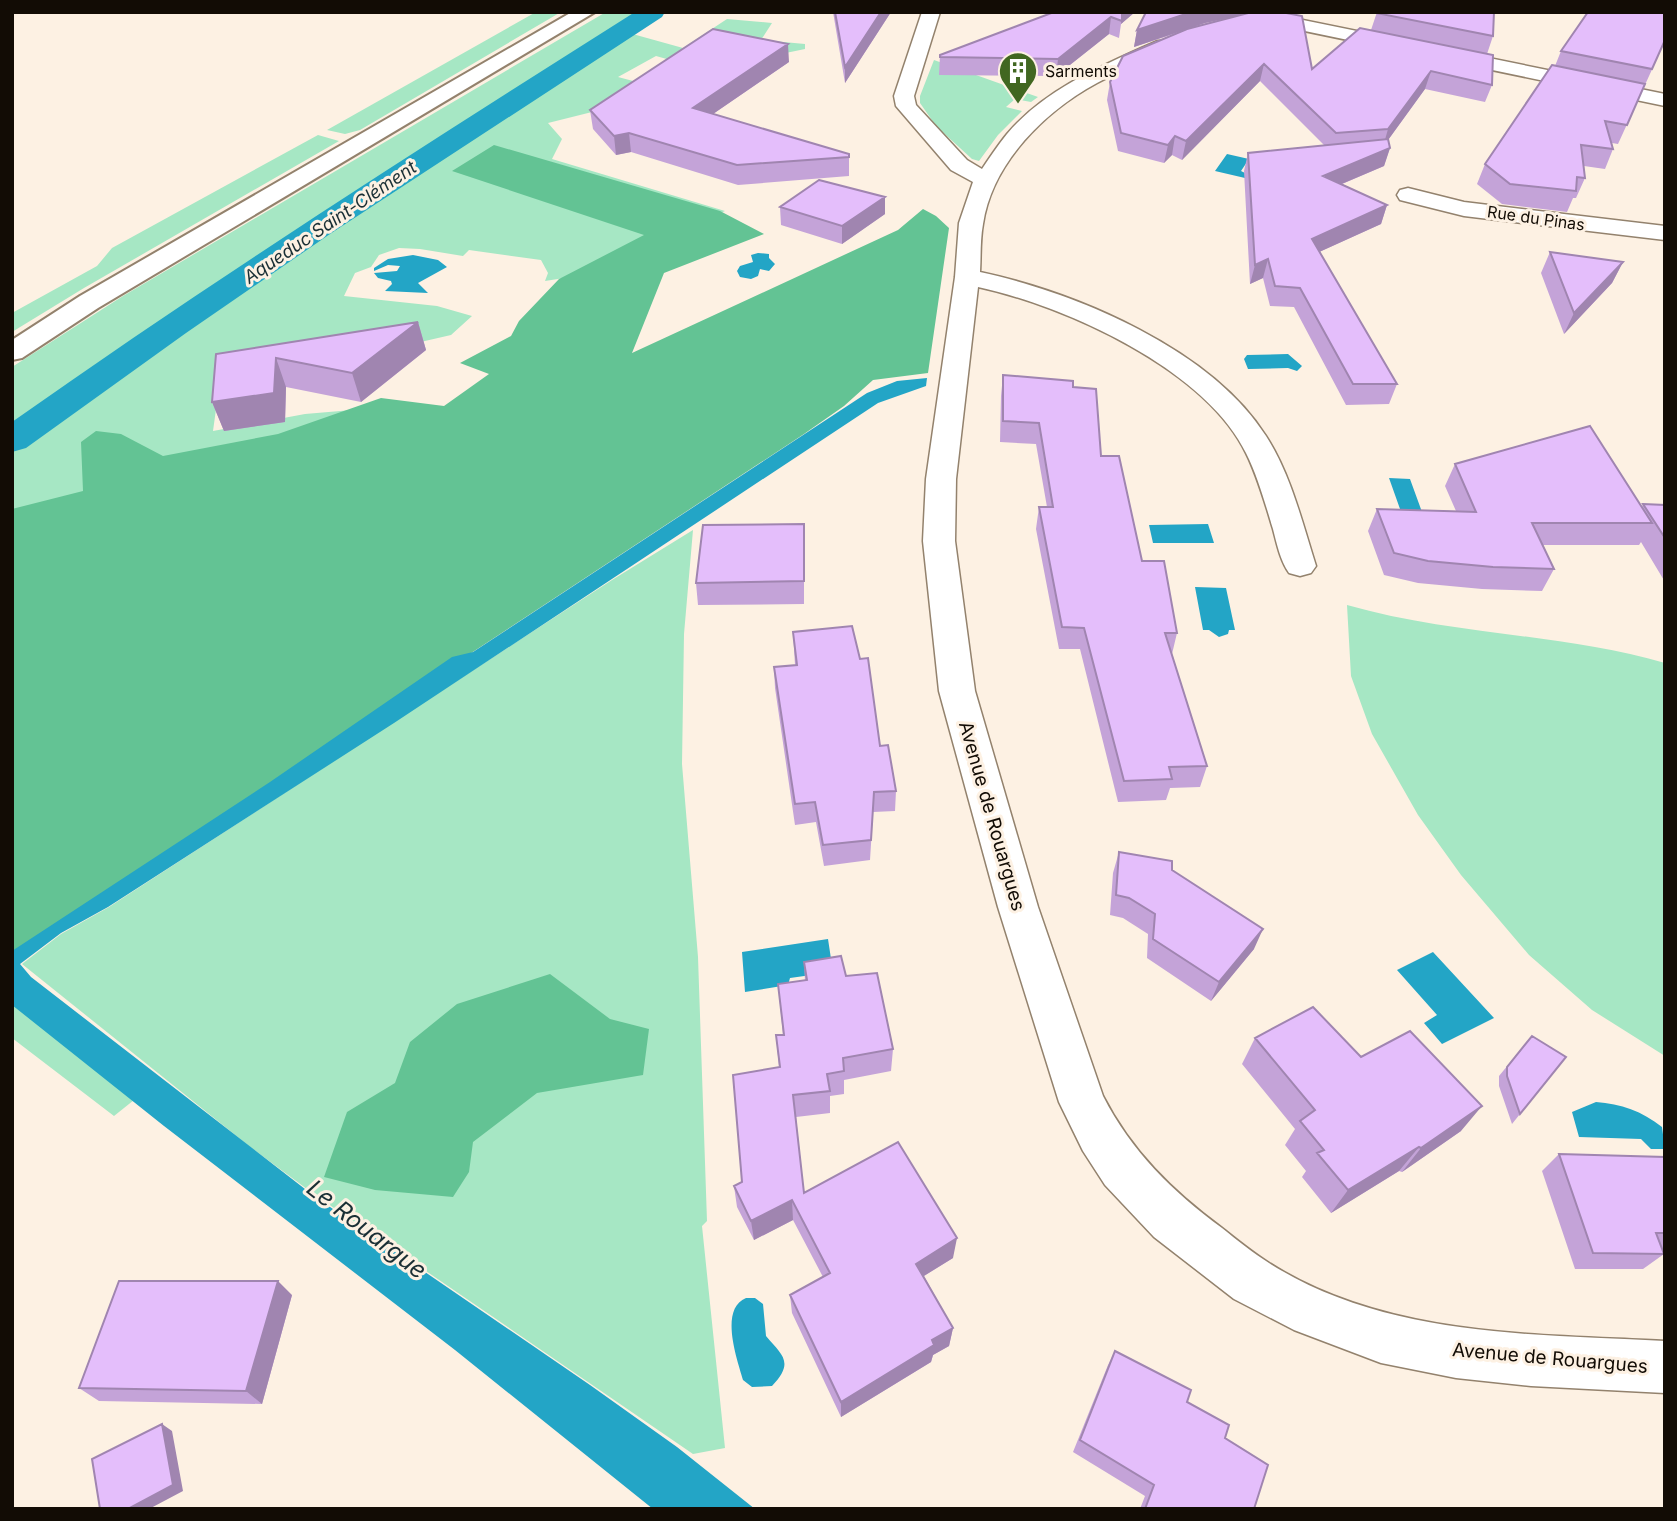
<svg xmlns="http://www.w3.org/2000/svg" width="1677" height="1521" viewBox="0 0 1677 1521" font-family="Inter,sans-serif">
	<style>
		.green { fill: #a6e7c4 }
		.forest { fill: #63c394 }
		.water { fill: #23a5c6 }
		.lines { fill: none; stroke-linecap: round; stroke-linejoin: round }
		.canal { fill: #23a5c6; fill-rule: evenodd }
		.minor-casing { stroke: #93826d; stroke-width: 3 }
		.tertiary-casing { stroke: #93826d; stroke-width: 4 }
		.minor { fill: #fff; fill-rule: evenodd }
		.tertiary { fill: #fff; fill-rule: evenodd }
		.wall { fill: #c4a3d8; fill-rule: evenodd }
		.shaded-wall { fill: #a085b0 }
		.building { fill: #e4befb; stroke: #a085b0; stroke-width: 2 }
		.labels { text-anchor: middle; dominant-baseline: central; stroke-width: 6; stroke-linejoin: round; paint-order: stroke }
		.far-poi-label { font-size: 16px; fill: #120c05; stroke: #fdf1e3; text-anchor: start }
		.far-street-label { font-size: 16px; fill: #120c05; stroke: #fdf1e3 }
		.far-water-label { font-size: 18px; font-style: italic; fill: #1a2f35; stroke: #fdf1e3 }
		.street-label { font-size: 19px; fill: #120c05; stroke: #fdf1e3 }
		.near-water-label { font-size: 24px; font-style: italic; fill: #1a2f35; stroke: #fdf1e3 }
	</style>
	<rect width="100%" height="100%" fill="#fdf1e3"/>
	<path class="green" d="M536 12H561L360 130 345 134 327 130Z
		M606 12H653L629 33 683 48 727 19 772 23 761 40 805 44V49L776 55 681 63 656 56 618 77 648 85 608 108 548 123 562 139 552 159 725 211 577 276 545 281 548 273 541 260 469 250 463 256 420 249 399 248 379 255 371 267 355 273 344 296 437 306 472 316 451 335 377 352 222 366 213 431 305 414 411 405 12 548V367L123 296Z
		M934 60 1038 97 1031 102 1015 99 1006 107 1022 111 998 135 979 161 972 159 936 126 920 103V96Z
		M318 135 339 141 84 288 12 332V313L97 266 112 248Z
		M693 530 684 634 682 764 698 957 707 1221 702 1226 725 1448 693 1454 315 1195 249 1146 22 964 61 934 109 907 612 580Z
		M1347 605C1451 635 1561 633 1665 663V1056L1592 1010 1529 955 1461 875 1418 815 1372 734 1351 676Z
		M12 1001 134 1100 114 1116 12 1038Z"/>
	<path class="forest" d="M494 145 720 211 764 234 664 273 632 353 898 230 923 209 936 216 949 228 928 373 873 380 844 406 804 434 12 955V509L83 491 81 442 96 431 121 434 163 456 278 434 381 398 444 406 489 374 460 363 511 336 519 321 559 279 644 235 452 171Z
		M550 974 610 1019 649 1029 643 1075 537 1093 473 1142 469 1172 453 1197 375 1190 324 1177 347 1112 395 1083 410 1042 457 1004Z"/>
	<path class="water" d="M1227 154 1249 159 1241 171 1247 174 1245 178 1215 171Z
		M758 253 769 254V258L775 264 769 271 760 269 758 276 751 279 740 277 737 271 740 266 753 262 751 255Z
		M413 255 438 260 447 267 418 283 428 293 385 291 392 284 391 281 378 278 374 273 397 271 400 266 388 265 374 271V268L388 259Z
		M1288 354 1302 366 1297 371 1288 368 1248 369 1244 359 1247 355Z
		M927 378 926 386 878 403 394 723 108 907 61 933 20 964 31 977 314 1196 590 1385 677 1447 755 1509H653L455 1350 164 1126 12 1005V951L270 782 452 657 473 652 867 393 897 381Z
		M1389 478 1410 479 1426 523H1405Z
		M1208 524 1214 543H1153L1149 525Z
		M1195 587 1226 588 1235 630H1229L1228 634 1219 637 1209 630H1203Z
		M828 939 833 972 790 978 788 985 745 992 742 952Z
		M1433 952 1494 1018 1442 1044 1424 1023 1437 1015 1397 970Z
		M1596 1102C1621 1104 1642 1111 1662 1127L1665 1149H1651L1641 1139 1579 1137 1572 1112Z
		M746 1298H755L763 1304 766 1336C782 1355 795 1362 772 1386L752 1387 743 1380C737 1359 719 1309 746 1298Z"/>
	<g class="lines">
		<path class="canal" d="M635 12H665L662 17 330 234 186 333 26 448 12 452V422C216 278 425 145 635 12Z"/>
		<g class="minor-casing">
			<path id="minor" d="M922 12H940L914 96 916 105 967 160 982 169C990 157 998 145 1007 134 1046 88 1104 65 1157 41H1171L1173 45 1171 49C1146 60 1121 70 1097 83 1045 111 992 163 983 224 980 240 981 256 980 272 1077 293 1211 349 1266 436 1291 475 1302 522 1316 566L1311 573 1300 576 1289 573C1280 560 1277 544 1273 529 1265 503 1258 477 1246 453 1205 369 1066 306 978 287L956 479 955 541 975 691 1038 907 1103 1096C1131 1151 1173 1192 1222 1228 1237 1240 1253 1253 1269 1263 1385 1337 1532 1334 1665 1341V1393L1531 1386 1456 1378 1381 1363 1294 1330 1234 1299 1154 1237 1105 1185 1083 1151 1059 1102 998 907 939 691 923 541 926 479 955 277 959 223 973 182 951 170 896 106 894 96Z
				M1264 12 1665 94V106L1261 22 1252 17 1255 13Z
				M1408 188 1464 202 1665 226V240L1464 216 1400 200 1397 195 1400 190Z"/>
		</g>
		<g class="tertiary-casing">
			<path id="tertiary" d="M572 12H595L98 308 22 358 12 360V340L80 296Z"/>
		</g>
		<use href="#minor" class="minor"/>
		<use href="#tertiary" class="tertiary"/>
	</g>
	<path class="wall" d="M833 12H891L845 83Z
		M1054 12H1135L1121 24 1119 38 1109 34 1056 76 939 75 940 55Z
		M1146 12H1281L1302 16 1312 69 1360 28 1371 30 1377 12H1494L1493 36 1487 54 1493 55 1492 85 1485 102 1425 89 1388 140 1390 148 1384 166 1342 184 1387 205 1381 224 1319 252 1397 384 1389 404 1346 405 1294 307 1270 306 1263 278 1250 284 1244 171 1248 153 1325 146 1260 81 1182 160 1172 155 1164 163 1118 151 1107 100 1110 82 1123 56 1186 30 1134 47 1137 30ZM1229 18 1188 29 1205 23Z
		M1665 41 1618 144 1612 143 1613 149 1605 169 1584 166 1585 178 1576 198H1573L1567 212 1502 204 1477 184 1485 164 1555 66 1561 51Z
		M789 62 713 114 849 154V176L738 185 631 152 616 155 593 129 590 110Z
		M780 207 885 214 842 244 781 225Z
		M1550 252 1623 262 1612 283 1564 334 1541 273Z
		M418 322 426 350 361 402 286 387 285 422 224 431 212 402 216 354Z
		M1003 375 1073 387 1101 456 1142 561 1177 633 1172 654 1207 766 1200 787 1170 788 1166 800 1118 802 1080 649H1059L1036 529 1039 507H1047L1036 444 1000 442 1001 396Z
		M1455 464 1642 507 1643 504 1665 505V582L1641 542 1639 545H1543L1554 569 1542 591 1482 589 1418 583 1384 575 1368 531 1377 509 1456 511 1445 486Z
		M804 524V604L698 605 696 583Z
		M793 632 880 746 896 791 895 811 873 812 870 860 824 866 816 822 795 825 775 688 774 667 795 665Z
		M1119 852 1172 870 1254 949 1211 1001 1147 958 1148 934 1123 918 1110 915 1113 873Z
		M804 962 846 976 893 1049 891 1071 844 1080V1094L830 1096V1113L796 1117 804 1193 953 1258 924 1276 953 1328 949 1346 933 1355 931 1362 841 1417 792 1313 790 1295 823 1277 793 1220 754 1240 737 1207 734 1186 742 1182 779 1067 776 1035H783L778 984 805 981Z
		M1532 1036 1520 1114 1512 1124 1499 1086V1076Z
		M1255 1038 1361 1057 1461 1131 1402 1172 1399 1171 1331 1213 1302 1177 1306 1171 1285 1145 1295 1129 1242 1064Z
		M1559 1154 1665 1157V1249H1662L1664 1254 1643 1269H1575L1542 1171Z
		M292 1295 262 1404 99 1401 79 1388Z
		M1115 1351 1187 1402 1225 1438 1254 1509H1140L1145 1496 1073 1452 1108 1365Z"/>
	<path class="shaded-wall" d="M881 12H891L845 83V67Z
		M1122 12H1135L1121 24Z
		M1192 12H1257L1205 23 1134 47 1137 30Z
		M1111 17 1109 34 1056 76 1058 59Z
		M788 44 789 62 694 127 693 108Z
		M1264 64 1260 81 1182 160 1186 141Z
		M1431 71 1425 89 1383 147 1388 129Z
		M629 133 631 152 616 155 614 136Z
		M1175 136 1172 155 1164 163 1168 145Z
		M1390 148 1384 166 1318 194 1323 176Z
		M885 197V214L842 244V226Z
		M1387 205 1381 224 1306 258 1312 239Z
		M1268 259 1263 278 1250 284 1255 265Z
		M1623 262 1612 283 1564 334 1574 313Z
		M418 322 426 350 361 402 352 373Z
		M276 358 286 387 285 422 224 431 212 402Z
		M1263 929 1254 949 1211 1001 1219 982Z
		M1482 1106 1461 1131 1402 1172 1421 1148Z
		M1419 1147 1399 1171 1331 1213 1348 1190Z
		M792 1200 793 1220 754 1240 751 1221Z
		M957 1238 953 1258 914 1282 916 1264Z
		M278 1281 292 1295 262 1404 246 1391Z
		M953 1328 949 1346 933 1355 931 1362 841 1417V1402L932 1340Z
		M162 1424 172 1431 183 1491 149 1509H128Z"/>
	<path class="building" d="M835 12H881L845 67Z
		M1054 12H1122V21L1111 17 1058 59 940 57V55Z
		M1146 12H1192L1137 30Z
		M1252 12H1281L1302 16 1312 69 1360 28 1493 55 1492 85 1431 71 1388 129 1336 133 1264 64 1186 141 1175 136 1168 145 1121 133 1110 82 1123 56 1187 29Z
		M1377 12H1494L1493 36 1376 13Z
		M1588 12H1665V40L1652 69 1561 51Z
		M713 29 788 44 693 108 849 154V157L737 165 629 133 614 136 590 110Z
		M1552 65 1645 84 1627 125 1605 121 1613 149 1581 145 1585 178 1577 177 1576 191 1510 184 1485 164Z
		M1388 139 1390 148 1323 176 1387 205 1312 239 1397 384H1353L1300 288 1275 286 1268 259 1255 265 1248 153Z
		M819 180 885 197 842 226 780 207Z
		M1550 252 1623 262 1574 313Z
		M418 322 352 373 276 358 274 393 212 402 216 354Z
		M1003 375 1073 381V387L1096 389 1101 456H1119L1142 561H1164L1177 633H1165L1207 766 1169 767 1172 779 1124 781 1084 628 1062 627 1039 507H1053L1039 423 1003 421Z
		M1590 426 1652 523H1532L1554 569 1493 567 1428 561 1394 553 1377 509 1476 512 1455 464Z
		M1643 504 1665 505V538Z
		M804 524V581L696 583 703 525Z
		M852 626 860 659 868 658 880 746 888 745 896 791 874 792 871 840 823 845 815 802 795 804 774 667 797 665 793 632Z
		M1119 852 1172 861V870L1263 929 1219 982 1153 939 1155 914 1129 898 1116 895Z
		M841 956 846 976 877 973 893 1049 843 1058 844 1071 827 1074 830 1091 793 1095 804 1193 898 1142 957 1238 916 1264 953 1328 932 1340 934 1345 841 1402 790 1295 830 1273 792 1200 751 1221 734 1186 742 1182 733 1075 780 1067 776 1035H784L778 984 807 980 804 962Z
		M1313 1007 1361 1057 1410 1031 1482 1106 1421 1148 1419 1147 1348 1190 1317 1153 1324 1150 1300 1121 1315 1110 1255 1038Z
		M1532 1036 1566 1057 1520 1114 1507 1076V1067Z
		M1559 1154 1665 1157V1233H1656L1664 1254 1593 1253Z
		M119 1281H278L246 1391 79 1388Z
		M1115 1351 1191 1390 1187 1402 1229 1425 1225 1438 1268 1465 1254 1509H1145L1154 1485 1080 1440Z
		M162 1424 173 1485 128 1509H100L92 1459Z"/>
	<defs>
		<g id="building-pin" transform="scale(2.0125)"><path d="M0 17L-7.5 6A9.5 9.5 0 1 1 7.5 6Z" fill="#416721" stroke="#fdf1e3"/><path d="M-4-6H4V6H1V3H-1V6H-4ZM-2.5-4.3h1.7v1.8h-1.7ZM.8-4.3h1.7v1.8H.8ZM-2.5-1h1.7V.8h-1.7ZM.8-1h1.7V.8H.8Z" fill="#fff"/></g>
	</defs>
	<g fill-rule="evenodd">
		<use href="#building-pin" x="1018" y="71"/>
	</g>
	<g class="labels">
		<g class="far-poi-label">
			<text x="1045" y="71">Sarments</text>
		</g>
		<g class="far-street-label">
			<text transform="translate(1536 218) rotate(8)">Rue du Pinas</text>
		</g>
		<g class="far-water-label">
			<text transform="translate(330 222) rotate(-34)">Aqueduc Saint-Clément</text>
		</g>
		<g class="street-label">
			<text transform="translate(992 816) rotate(74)">Avenue de Rouargues</text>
			<text transform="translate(1550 1358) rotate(5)">Avenue de Rouargues</text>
		</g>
		<g class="near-water-label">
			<text transform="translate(367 1229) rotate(38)">Le Rouargue</text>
		</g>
	</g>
	<rect width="1677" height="1521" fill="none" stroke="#120c05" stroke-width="28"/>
</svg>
